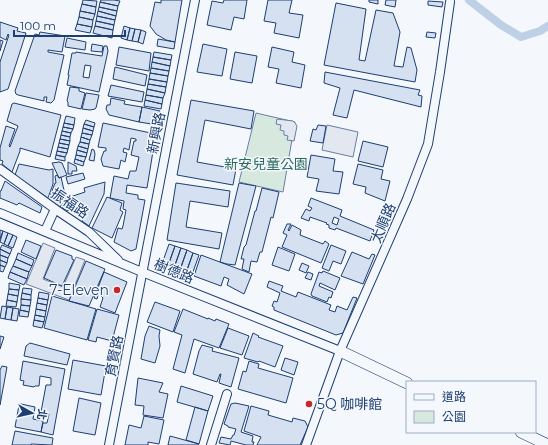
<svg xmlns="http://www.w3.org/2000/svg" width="548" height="445" viewBox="0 0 548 445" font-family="Montserrat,'Noto Sans TC',sans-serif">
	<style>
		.green { fill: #d7e8df; stroke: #687fa3 }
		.parking { fill: #e3e8f0; stroke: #687fa3 }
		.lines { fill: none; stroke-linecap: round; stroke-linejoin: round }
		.canal { stroke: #bed0e5; stroke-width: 8 }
		.building { fill: #d5e0f0; stroke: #1d3f73; fill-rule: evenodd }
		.minor-casing { stroke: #1d3f73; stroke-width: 10 }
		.major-casing { stroke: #1d3f73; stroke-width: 12 }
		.minor { stroke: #f4f7fb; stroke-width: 8 }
		.major { stroke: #f4f7fb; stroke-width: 11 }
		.poi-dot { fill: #c62828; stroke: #f4f7fb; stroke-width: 1.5 }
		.labels { text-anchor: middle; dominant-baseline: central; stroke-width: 3; stroke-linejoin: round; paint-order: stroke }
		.street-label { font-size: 14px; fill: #1d3f73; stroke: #f4f7fb }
		.park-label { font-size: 14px; fill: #2c6c60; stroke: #f4f7fb }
		.poi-label { font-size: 14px; fill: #1d3f73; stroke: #f4f7fb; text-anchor: end }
	</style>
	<rect width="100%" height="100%" fill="#f4f7fb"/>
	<path class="green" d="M256 113 295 122 283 192 239 182Z"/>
	<path class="parking" d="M277 119 293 121 295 123 297 126 294 141 287 140 288 136 284 135V131L280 130 281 125 276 124Z
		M327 125 358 132 353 157 322 150Z
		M43 243 55 248 43 279 63 287 76 257 85 260 69 300 26 284Z"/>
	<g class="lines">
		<path class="canal" d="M469 0 501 25 521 37 540 31 548 26"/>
	</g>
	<path class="building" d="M83 0 97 1 96 7 82 4Z
		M101 0H114L120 1 118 6 100 2Z
		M161 0H182L175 42 166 40 156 34 150 26 155 2 161 3Z
		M224 0H247L244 19 234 17 231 30 207 25 212 1 223 3Z
		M268 0H292L289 13 303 15 299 38 274 33 276 23 264 21Z
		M369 0H378V4L369 2Z
		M386 0H396L395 7 385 5Z
		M428 1 443 2 442 7 428 5Z
		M100 2 118 6 117 11 99 7Z
		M336 3 366 9 359 60 365 61 376 10 393 13 400 32 394 66 403 67 407 47 411 48 417 70 415 82 324 65Z
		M82 4 96 7 95 14 80 11Z
		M99 7 117 11 116 16 98 11Z
		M80 11 95 14 93 20 79 17Z
		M98 11 116 16 115 20 97 16Z
		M97 16 115 20 114 25 96 21Z
		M79 17 93 20 92 27 77 24Z
		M96 21 114 25 113 30 95 26Z
		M0 22 18 28 17 31 26 33 8 89 0 92V62L9 35 8 34 6 40 0 37Z
		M77 24 92 27 90 33 75 30Z
		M95 26 113 30 112 38 93 33Z
		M124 26 130 28 127 40 121 38Z
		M130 28 135 29 132 41 127 40Z
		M135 29 141 30 138 42 132 41Z
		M141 30 146 32 143 44 138 42Z
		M40 32 65 36 62 52 48 50V52L64 55 54 100 51 103 46 102 47 97H44V101L18 95 16 94 15 91 35 34 39 35Z
		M427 32 436 33 435 38 426 37Z
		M67 38 86 42 85 50 65 47Z
		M158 39 175 42 174 49 157 46Z
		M0 40 3 41 0 51Z
		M92 44 103 46 102 52 91 51Z
		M203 44 227 49 222 76 197 72Z
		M104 46H107L108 51 99 92 67 85 69 75H68L72 53H76V52L102 56ZM85 65 91 66 89 78 83 77Z
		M119 47 151 53 149 71 116 65Z
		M272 47 294 52 292 62 305 65 301 88 276 83 279 69 268 67Z
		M154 52 172 55 171 60 153 57Z
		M235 52 257 56 252 83 230 79Z
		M153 57 171 60 170 66 152 62Z
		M152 62 170 66 169 71 151 68Z
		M115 67 147 75 145 86 113 79Z
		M151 68 169 71 168 76 150 73Z
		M325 72 420 90 418 95 422 96 421 107 354 90 347 118 333 115 340 88 324 83Z
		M150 73 168 76 167 82 149 79Z
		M149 79 167 82 166 87 148 84Z
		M148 84 166 87 165 93 147 89Z
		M111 85 144 92 142 102 108 96Z
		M70 87 79 88V91L85 93 81 109 68 106V102L67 101Z
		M147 89 165 93 163 98 146 95Z
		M86 93 99 95 96 108 95 109 90 110 82 109Z
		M146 95 163 98 162 104 145 100Z
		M111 98 125 101 124 104 142 107 139 122 109 115 106 109 107 105H110Z
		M145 100 162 104 161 109 144 106Z
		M191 100 254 111 251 129 205 120 197 162 236 169 233 185 177 175Z
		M14 103 61 115 50 157 20 148V151L12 172 2 164 3 161 0 160V148L6 126 15 129 9 146 10 147 18 126 7 121 12 104Z
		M142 107 160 111 158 125 139 122Z
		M66 116 75 118 74 125 64 123Z
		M86 120 95 123 94 127 84 124Z
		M64 123 74 125 73 129 63 127Z
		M103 123 151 133 154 135 155 139 147 188 127 185 126 193 138 195V199L145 200 136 249 131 251 114 242 118 228 122 229 123 226 126 210 123 209 124 201 110 198 114 176 128 179 130 171H136L139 157 131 155 134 141H136V139L131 138 129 150 124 148 123 152 127 153 125 162 121 160 119 169 103 166 101 159 104 151H106V148L98 147Z
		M84 124 94 127 93 131 83 128Z
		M318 125 326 126 323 143 310 141 313 129 316 130Z
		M63 127 73 129 71 133 62 131Z
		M83 128 93 131 92 135 82 133Z
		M62 131 71 133 70 137 61 135Z
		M82 133 92 135 90 140 81 137Z
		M61 135 70 137V141L60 139Z
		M81 137 90 140 89 144 80 142Z
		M60 139 70 141 69 145 59 143Z
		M363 141 388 147 383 167 358 161Z
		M80 142 89 144 88 149 78 146Z
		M59 143 69 145 68 149 58 147Z
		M78 146 88 149 87 153 77 150Z
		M58 147 68 149 67 153 57 151Z
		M92 149 94 150 95 154 94 161 89 160Z
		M77 150 87 153 86 157 76 155Z
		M57 151 67 153 65 157 56 155Z
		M56 155 65 157V161L55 159Z
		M76 155 86 157 84 162 75 159Z
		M311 155 335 159 333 171 343 172 339 194 316 191 319 179 307 177Z
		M75 159 84 162 83 166 74 163Z
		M59 162 62 163 67 175 59 178 52 163Z
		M68 162 76 166 77 171H72V174H68Z
		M19 164 49 170 53 169V184L48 198 15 175Z
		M358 164 383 170 381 179 390 181 385 201 365 193 366 187 353 184Z
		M83 173 85 179 68 184 66 177Z
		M57 175 59 178 61 177 66 199 60 207 49 199 55 183H56L55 176Z
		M5 181 42 207 40 213 19 203 17 205 0 198V191H1Z
		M105 182 104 194 89 226 82 221 88 209 75 213 72 212V206L68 211 62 208 70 197 85 192 84 188Z
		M176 183 230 191 228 207 190 201 186 227 222 233 219 249 167 240Z
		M239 183 256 186 235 265 227 264 220 262Z
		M262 188 279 192 273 218 271 217 262 252H260L257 262 251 261 249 272 242 269 244 259H241L244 247 246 245 255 211H256Z
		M107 197 122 203 120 210 123 212 112 238 92 228Z
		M311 198 342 210 340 216 374 230 370 241 336 228 335 230 329 228V225L326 224 327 223 310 217 309 221 301 218 306 209 310 211 312 208 308 206ZM334 217 339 219 337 225 332 223Z
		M287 224H291L288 230 289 231 292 225 301 230 300 235 323 244 325 241 329 244 321 263 282 247 287 235 283 233Z
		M0 230 3 231 0 239Z
		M3 231 8 233 4 244 0 242Z
		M8 233 13 235 8 246 4 244Z
		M13 235 17 237 13 248 8 246Z
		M26 240 41 246 36 259 21 252Z
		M169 244 175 246 169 263 163 261Z
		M2 245 12 249 10 254 0 249Z
		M331 245 346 251 341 264 333 261 329 271 322 268Z
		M175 246 181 248 175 265 169 263Z
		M278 247 295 254 289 271 272 265Z
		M181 248 187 250 181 267 175 265Z
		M0 249 10 254 8 258 0 255Z
		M56 250 72 256V259L74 260 62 286 44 278Z
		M187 250 193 253 187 270 181 267Z
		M352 252 369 259 372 254 375 255 363 284 341 276Z
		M18 253 34 260 32 266 16 259Z
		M193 253 199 255 193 272 187 270Z
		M0 255 8 258 7 263 0 260Z
		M201 255 252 274 244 294 227 285 229 279 224 277 221 286 194 276Z
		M16 259 32 266 29 272 13 266Z
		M0 260 7 263 5 267 0 265Z
		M86 261 105 269 89 306 69 301Z
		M302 263 309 266 306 273 299 270Z
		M0 265 5 267 3 272 0 271Z
		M13 266 29 272 27 279 10 272Z
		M323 271 340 278 335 290 320 283 319 286 333 292 331 298 329 297 327 302 312 296 311 294 319 272 322 273Z
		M10 272 27 279 24 285 8 278Z
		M104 272 127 282 115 313 100 307 103 298 101 296 102 293 99 292 97 299 94 298Z
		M308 272 313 274 311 280 305 278Z
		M269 281 283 286 281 291 296 297 298 292 331 305 329 310 335 312 337 306 347 310 353 297 357 298 343 333 336 335 274 310V307L272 306 274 301 277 302 280 293 267 287Z
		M9 283 20 285 19 290 9 289Z
		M23 288 32 289 31 295 22 293Z
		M9 289 19 290 18 296 8 294Z
		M39 292 49 294 48 300 38 298Z
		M22 293 31 295V300L21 299Z
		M8 294 18 296 17 302 7 300Z
		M52 296 96 309 87 340 44 328Z
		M38 298 48 300 47 305 37 303Z
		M21 299 31 300 30 306 21 305Z
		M7 300 17 302 16 307 6 306Z
		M155 302 180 311 173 332 147 322Z
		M37 303 47 305 46 311 36 309Z
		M21 305 30 306 29 312 20 310Z
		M2 306 7 307 5 319 0 318Z
		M7 307 13 308 11 320 5 319Z
		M13 308 19 309 17 321 11 320Z
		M36 309 46 311 45 317 35 315Z
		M97 309 119 315 112 341 97 337 96 342 88 340Z
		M183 309 208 319V318L215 321 216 319 229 324 219 348 194 339 185 373 173 369 182 335 174 332Z
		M20 310 29 312 28 317 19 316Z
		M35 315 45 317 44 322 34 320Z
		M34 320 44 322 42 328 33 326Z
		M149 326 160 330 159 336 160 346 155 363 141 359 145 336Z
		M228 328 249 336 242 355 220 348Z
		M253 333 259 336 258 337 283 346 275 367 259 361 258 362 244 358Z
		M0 336 4 337 0 349Z
		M30 343 70 354 67 365 24 356 26 346Z
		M202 345 213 348 212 351 239 358 231 387 219 383 221 374H220L217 382 193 374 199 351Z
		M285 358 298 362 294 375 281 370Z
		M73 360 106 366 101 395 68 389Z
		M23 361 65 369 53 435 41 432 43 423H47L49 414 41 412 46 385H51V378L40 376 39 386H35L34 387 23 385 24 381 20 380Z
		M249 361 259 364 258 368 293 378 286 403 238 389 243 371 246 372Z
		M2 366 7 367 0 405V370Z
		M138 378 163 383 159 392 168 394 163 418 143 415 144 406 135 405Z
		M181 386 213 396 208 411 177 402Z
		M79 398 101 403 95 435 73 431Z
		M235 403 249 406 241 432 253 436 252 442H254L253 445H246L231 441 230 445 219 443 221 437 231 439 233 435H234L236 429 228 427V426L224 424 231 404Z
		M21 404 35 407 33 419 43 421 41 432 15 427 19 405Z
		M251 406 269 411 268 415 292 422 293 418 305 421 308 427 300 445H257L261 437 244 431Z
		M195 407 208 411 199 444 186 440Z
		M144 416 164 420 159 444 148 442V445H125L129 425 141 428Z
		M15 431 53 438 52 445 31 444V445H12Z
		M170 436 199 444 198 445H168Z"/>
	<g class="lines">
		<g class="minor-casing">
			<path id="minor" d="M0 169 55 209 89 232 118 260
				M0 213 142 272 340 351
				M45 231 55 209
				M109 445 195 0
				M211 445 227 394
				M306 445 340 351 407 199 428 144 440 72 450 2"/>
		</g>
		<g class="major-casing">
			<path id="major" d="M340 351 407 383
				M521 432 548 445"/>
		</g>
		<use href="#minor" class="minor"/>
		<use href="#major" class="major"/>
	</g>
	<g class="poi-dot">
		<circle cx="117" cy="290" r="4"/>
		<circle cx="309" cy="404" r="4"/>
	</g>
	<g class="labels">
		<g class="street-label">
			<text transform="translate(156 133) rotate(-79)">新興路</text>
			<text transform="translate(70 203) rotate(34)">振福路</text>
			<text transform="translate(383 223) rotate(-67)">太順路</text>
			<text transform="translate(174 271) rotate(22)">樹德路</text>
			<text transform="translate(114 356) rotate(-79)">育賢路</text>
		</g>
		<g class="park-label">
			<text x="266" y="164">新安兒童公園</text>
		</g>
		<g class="poi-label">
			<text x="109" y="290">7-Eleven</text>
			<text x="317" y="404" text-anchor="start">5Q 咖啡館</text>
		</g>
	</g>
	<rect x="406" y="381" width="130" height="52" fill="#f4f7fb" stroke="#9eadc5"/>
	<rect x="414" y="394" width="20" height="6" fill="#f4f7fb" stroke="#9eadc5"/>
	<text x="442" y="401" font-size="12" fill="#1d3f73">道路</text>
	<rect x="414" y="411" width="20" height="12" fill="#d7e8df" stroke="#9eadc5"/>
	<text x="442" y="421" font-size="12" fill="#1d3f73">公園</text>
	<g transform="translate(32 413) rotate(98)" stroke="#f4f7fb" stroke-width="3" paint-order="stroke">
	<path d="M0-3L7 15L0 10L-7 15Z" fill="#1d3f73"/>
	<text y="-6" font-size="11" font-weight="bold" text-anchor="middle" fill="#1d3f73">北</text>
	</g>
	<path d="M14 30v6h111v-6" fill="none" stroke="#1d3f73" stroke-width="2"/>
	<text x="20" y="30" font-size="12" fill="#1d3f73" stroke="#f4f7fb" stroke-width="3" paint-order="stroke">100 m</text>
</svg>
